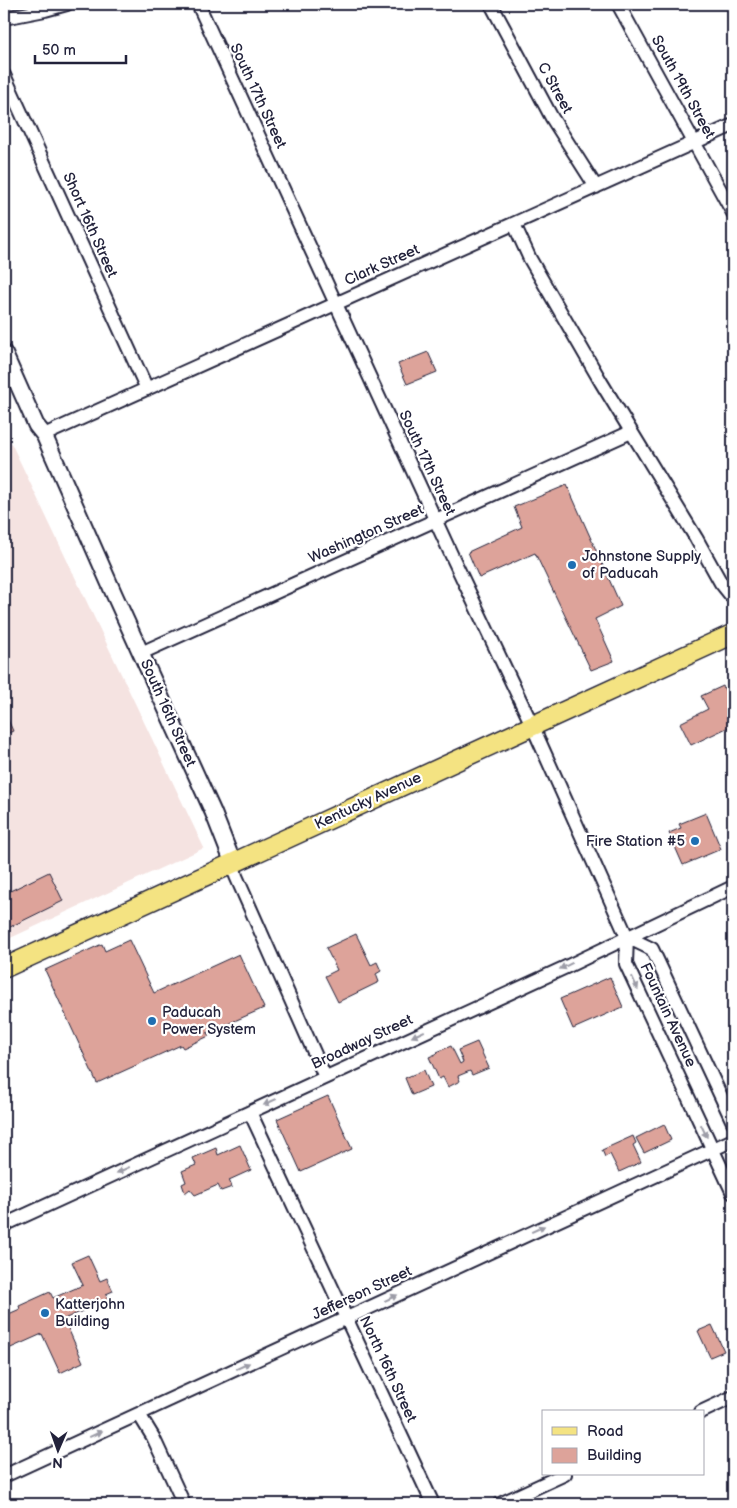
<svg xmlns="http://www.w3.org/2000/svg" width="737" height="1508" viewBox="0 0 737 1508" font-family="'Balsamiq Sans',sans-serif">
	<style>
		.built { fill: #f5e3e1 }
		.building { fill: #dda39a; stroke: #22223b }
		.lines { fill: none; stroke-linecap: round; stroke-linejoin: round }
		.minor-casing { stroke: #22223b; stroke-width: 16 }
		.tertiary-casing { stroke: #22223b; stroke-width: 19 }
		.primary-casing { stroke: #22223b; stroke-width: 22 }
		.minor { stroke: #fff; stroke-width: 12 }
		.tertiary { stroke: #fff; stroke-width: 15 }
		.primary { stroke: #f4e382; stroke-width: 19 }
		.oneway { fill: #9c9ca7 }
		.poi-dot { fill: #1f6fb2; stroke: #fff; stroke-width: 2 }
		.labels { text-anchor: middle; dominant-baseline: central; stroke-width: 4.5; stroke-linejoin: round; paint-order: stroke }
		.street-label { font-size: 15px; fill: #22223b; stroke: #fff }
		.poi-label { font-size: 15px; fill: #22223b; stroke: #fff; text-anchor: start }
	</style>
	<rect width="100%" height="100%" fill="#fff"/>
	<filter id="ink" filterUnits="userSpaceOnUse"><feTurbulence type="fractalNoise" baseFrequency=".02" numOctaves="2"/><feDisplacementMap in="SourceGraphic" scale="10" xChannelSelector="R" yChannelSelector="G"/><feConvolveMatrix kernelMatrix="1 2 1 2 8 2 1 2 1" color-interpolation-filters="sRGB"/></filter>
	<g filter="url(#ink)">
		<path class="built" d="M4 428 204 848 4 941Z"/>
		<path class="building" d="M428 352 437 372 407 384 398 364Z
			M567 485 621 606 595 619 614 661 591 670 535 553 479 578 468 552 522 527 514 507Z
			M723 686 733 707V725L691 745 680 723 708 709 701 696Z
			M4 711 13 731 4 735Z
			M706 813 721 849 683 865 669 833 681 828 679 824Z
			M49 872 63 901 4 930V894Z
			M356 934 371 965 377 962 381 971 376 974 379 982 338 1002 325 976 337 970 326 948Z
			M129 940 154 993 239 954 264 1008 207 1033 209 1036 183 1048 181 1045 97 1083 45 970 102 944 105 951Z
			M610 977 623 1007 573 1029 560 999Z
			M477 1042 489 1068 472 1075 470 1071 458 1076 460 1081 448 1087 443 1077 439 1079 429 1057 438 1053 437 1052 451 1046 460 1064 463 1062 458 1050Z
			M424 1070 431 1087 412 1095 405 1078Z
			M328 1096 352 1149 301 1172 277 1119Z
			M664 1124 671 1140 644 1153 636 1138Z
			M633 1136 636 1143 633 1145 641 1162 619 1172 610 1154 605 1157 602 1150Z
			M240 1145 251 1170 229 1180 232 1187 221 1191 218 1185 195 1195 190 1189 185 1193 182 1184 186 1182 182 1171 196 1165 193 1158 216 1148 218 1155Z
			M88 1255 100 1281 107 1278 113 1291 106 1294 108 1300 64 1319 83 1362 60 1373 42 1334 4 1351V1316L20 1309 19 1306 50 1292 53 1298 83 1285 72 1262Z
			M712 1325 724 1351 710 1357 698 1331Z"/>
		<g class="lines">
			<g class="minor-casing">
				<path id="minor" d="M198 4 451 554 532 725 627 937 626 964 733 1193
					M491 4 552 118 596 187
					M618 4 733 213
					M4 18 45 10 67 4
					M4 75 147 389
					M514 224 530 259 601 382 696 538 721 583 733 598
					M44 435 733 125
					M141 653 631 432
					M233 863 236 876 325 1077
					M627 937 652 949 733 1122
					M250 1112 433 1504
					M4 1225 566 967 733 887
					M701 1412 733 1397
					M139 1414 153 1437 184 1504
					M4 1476 733 1140
					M500 1504 565 1474"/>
			</g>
			<g class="tertiary-casing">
				<path id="tertiary" d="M4 353 36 425 44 435 114 594 213 812 233 863"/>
			</g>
			<g class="primary-casing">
				<path id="primary" d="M4 968C247 857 489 744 733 634"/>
			</g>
			<use href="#minor" class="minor"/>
			<use href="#tertiary" class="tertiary"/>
			<use href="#primary" class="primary"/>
		</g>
		<defs><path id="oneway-solid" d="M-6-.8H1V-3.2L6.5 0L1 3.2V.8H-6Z" transform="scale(1.25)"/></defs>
		<g class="oneway">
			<use href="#oneway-solid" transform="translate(566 966) rotate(154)"/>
			<use href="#oneway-solid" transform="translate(635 983) rotate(65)"/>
			<use href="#oneway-solid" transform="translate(418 1034) rotate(155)"/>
			<use href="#oneway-solid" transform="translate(270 1102) rotate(155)"/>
			<use href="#oneway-solid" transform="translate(704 1131) rotate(64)"/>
			<use href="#oneway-solid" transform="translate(123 1170) rotate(155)"/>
			<use href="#oneway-solid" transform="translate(538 1229) rotate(-25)"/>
			<use href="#oneway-solid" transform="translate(391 1298) rotate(-25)"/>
			<use href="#oneway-solid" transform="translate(243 1366) rotate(-25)"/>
			<use href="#oneway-solid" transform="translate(96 1434) rotate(-25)"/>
		</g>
	</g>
	<g class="poi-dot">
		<circle cx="572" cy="565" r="5"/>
		<circle cx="695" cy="841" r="5"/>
		<circle cx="152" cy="1021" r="5"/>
		<circle cx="45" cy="1313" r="5"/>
	</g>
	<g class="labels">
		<g class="street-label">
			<text transform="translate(683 87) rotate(61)">South 19th Street</text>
			<text transform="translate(555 88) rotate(61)">C Street</text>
			<text transform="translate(258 96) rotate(65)">South 17th Street</text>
			<text transform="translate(90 225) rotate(66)">Short 16th Street</text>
			<text transform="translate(382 265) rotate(-24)">Clark Street</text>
			<text transform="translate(427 463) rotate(65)">South 17th Street</text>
			<text transform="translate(366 534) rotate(-24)">Washington Street</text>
			<text transform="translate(168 713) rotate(66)">South 16th Street</text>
			<text transform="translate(368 801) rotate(-25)">Kentucky Avenue</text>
			<text transform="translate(668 1015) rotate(65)">Fountain Avenue</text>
			<text transform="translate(362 1042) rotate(-25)">Broadway Street</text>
			<text transform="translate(362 1293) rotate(-25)">Jefferson Street</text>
			<text transform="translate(388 1369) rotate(65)">North 16th Street</text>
		</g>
		<g class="poi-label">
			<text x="582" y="556">Johnstone Supply<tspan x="582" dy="17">of Paducah</tspan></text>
			<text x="685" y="841" text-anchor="end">Fire Station #5</text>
			<text x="162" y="1012">Paducah<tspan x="162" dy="17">Power System</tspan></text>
			<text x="55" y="1304">Katterjohn<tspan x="55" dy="17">Building</tspan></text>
		</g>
	</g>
	<rect width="737" height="1508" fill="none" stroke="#fff" stroke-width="20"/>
	<rect x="10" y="10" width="717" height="1488" fill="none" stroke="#22223b" stroke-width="2" filter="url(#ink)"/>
	<rect x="542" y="1410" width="162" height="65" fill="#ffffff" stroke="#a7a7b1"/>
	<rect x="552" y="1427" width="25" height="8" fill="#f4e382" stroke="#a7a7b1"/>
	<text x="587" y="1436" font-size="15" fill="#22223b">Road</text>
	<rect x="552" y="1448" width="25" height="15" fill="#dda39a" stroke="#a7a7b1"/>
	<text x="587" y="1460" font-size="15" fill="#22223b">Building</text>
	<g transform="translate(58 1450) rotate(182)" stroke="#ffffff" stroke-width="4" paint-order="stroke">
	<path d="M0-4L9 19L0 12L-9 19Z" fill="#22223b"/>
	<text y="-8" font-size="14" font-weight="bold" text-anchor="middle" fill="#22223b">N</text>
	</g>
	<path d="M35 55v8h91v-8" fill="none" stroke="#22223b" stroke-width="2.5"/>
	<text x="42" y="55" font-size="15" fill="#22223b" stroke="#ffffff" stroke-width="4" paint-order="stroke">50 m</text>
</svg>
